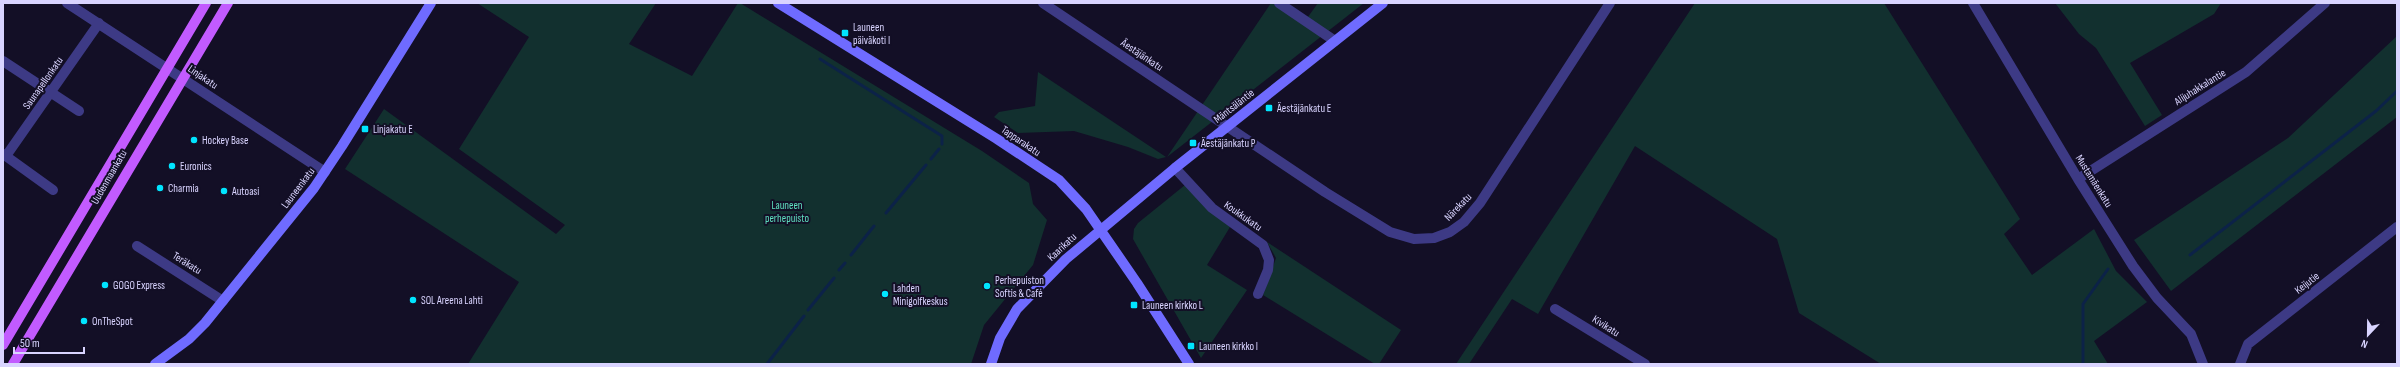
<svg xmlns="http://www.w3.org/2000/svg" width="2400" height="367" viewBox="0 0 2400 367" font-family="'Sofia Sans Condensed',sans-serif">
	<style>
		.green { fill: #12302f }
		.lines { fill: none; stroke-linecap: round; stroke-linejoin: round }
		.stream { stroke: #0c2248; stroke-width: 3 }
		.street { stroke: #3d3a85; stroke-width: 10 }
		.secondary { stroke: #6f6bff; stroke-width: 10 }
		.primary { stroke: #c25bff; stroke-width: 10 }
		.poi-dot { fill: #00e5ff; stroke: #130f26; stroke-width: 1.5 }
		.labels { text-anchor: middle; dominant-baseline: central; stroke-width: 4; stroke-linejoin: round; paint-order: stroke }
		.poi-label { font-size: 11px; fill: #d9d4ff; stroke: #130f26; text-anchor: start }
		.street-label { font-size: 11px; fill: #d9d4ff; stroke: #130f26 }
		.park-label { font-size: 11px; fill: #5fe0c0; stroke: #130f26 }
	</style>
	<rect width="100%" height="100%" fill="#130f26"/>
	<path class="green" d="M477 3H656L629 44 692 76 738 3H740L982 151 1029 183 1033 204 1047 220 1033 265 984 325 971 364H468L519 282 345 169 384 109 556 234 565 225 459 149 529 37Z
		M1271 3H1277L1305 21 1318 3H1364L1167 157Z
		M1695 3H1884L2020 219 2004 234 2032 275 2094 229 2116 271 2147 302 2094 341 2108 364H1881L1799 313 1777 239 1635 146 1538 314 1512 299 1469 364H1456Z
		M2055 3H2221L2214 14 2130 63 2162 115 2145 126 2096 48 2079 34Z
		M2397 36V117L2171 291 2134 240 2288 138Z
		M1038 72 1166 157 1158 159 1128 147 1074 131 1018 133 994 117 999 112 1035 106Z
		M1185 185 1230 227 1207 265 1247 290 1201 358 1133 239 1134 229 1138 223Z
		M1267 242 1401 330 1379 364H1375L1263 295 1276 258Z"/>
	<g class="lines">
		<path class="stream" d="M820 59 942 136V144
			M931 159 939 149
			M886 213 926 165
			M851 255 874 226
			M2190 255 2376 111 2397 91
			M839 270 845 263
			M808 310 834 278
			M767 364 804 316
			M2083 364V304L2108 269"/>
		<path class="street" d="M67 3 325 172
			M1043 3 1325 192 1390 232 1414 239 1434 238 1450 232 1464 222 1480 203 1610 3
			M1279 3 1335 41
			M1973 3 2078 179 2133 266 2157 298 2191 334 2203 364
			M3 61 79 111
			M3 154 53 190
			M6 156 99 23
			M1175 168 1212 208 1263 245 1269 260 1268 270 1258 294
			M2078 179 2246 72 2325 3
			M137 246 223 301
			M1555 309 1645 364
			M2240 364 2248 344 2397 227"/>
		<path class="secondary" d="M778 3 997 139 1059 180 1086 209 1137 283 1189 364
			M155 364 189 339 205 323 314 188 342 146 431 3
			M991 364 1000 338 1017 309 1066 259 1175 168 1383 3"/>
		<path class="primary" d="M3 345 206 3
			M13 364 228 3"/>
	</g>
	<g class="poi-dot">
		<rect x="841" y="29" width="8" height="8" rx="2"/>
		<rect x="1265" y="104" width="8" height="8" rx="2"/>
		<rect x="361" y="125" width="8" height="8" rx="2"/>
		<circle cx="194" cy="140" r="4"/>
		<rect x="1189" y="139" width="8" height="8" rx="2"/>
		<circle cx="172" cy="166" r="4"/>
		<circle cx="160" cy="188" r="4"/>
		<circle cx="224" cy="191" r="4"/>
		<circle cx="105" cy="285" r="4"/>
		<circle cx="987" cy="286" r="4"/>
		<circle cx="885" cy="294" r="4"/>
		<circle cx="413" cy="300" r="4"/>
		<rect x="1130" y="301" width="8" height="8" rx="2"/>
		<circle cx="84" cy="321" r="4"/>
		<rect x="1187" y="342" width="8" height="8" rx="2"/>
	</g>
	<g class="labels">
		<g class="poi-label">
			<text x="853" y="27">Launeen<tspan x="853" dy="13">päiväkoti I</tspan></text>
			<text x="1277" y="108">Äestäjänkatu E</text>
			<text x="373" y="129">Linjakatu E</text>
			<text x="202" y="140">Hockey Base</text>
			<text x="1201" y="143">Äestäjänkatu P</text>
			<text x="180" y="166">Euronics</text>
			<text x="168" y="188">Charmia</text>
			<text x="232" y="191">Autoasi</text>
			<text x="995" y="280">Perhepuiston<tspan x="995" dy="13">Softis &amp; Café</tspan></text>
			<text x="113" y="285">GOGO Express</text>
			<text x="893" y="288">Lahden<tspan x="893" dy="13">Minigolfkeskus</tspan></text>
			<text x="421" y="300">SOL Areena Lahti</text>
			<text x="1142" y="305">Launeen kirkko L</text>
			<text x="92" y="321">OnTheSpot</text>
			<text x="1199" y="346">Launeen kirkko I</text>
		</g>
		<g class="street-label">
			<text transform="translate(1142 55) rotate(34)">Äestäjänkatu</text>
			<text transform="translate(203 77) rotate(34)">Linjakatu</text>
			<text transform="translate(43 83) rotate(-55)">Saunapellonkatu</text>
			<text transform="translate(2200 87) rotate(-32)">Alijuhakkalantie</text>
			<text transform="translate(1234 106) rotate(-38)">Mäntsäläntie</text>
			<text transform="translate(1021 141) rotate(34)">Tapparakatu</text>
			<text transform="translate(109 177) rotate(-60)">Uudenmaankatu</text>
			<text transform="translate(2094 181) rotate(58)">Mustamäenkatu</text>
			<text transform="translate(298 188) rotate(-53)">Launeenkatu</text>
			<text transform="translate(1458 207) rotate(-46)">Närekatu</text>
			<text transform="translate(1243 216) rotate(35)">Koukkukatu</text>
			<text transform="translate(1062 247) rotate(-43)">Kaarikatu</text>
			<text transform="translate(187 263) rotate(32)">Teräkatu</text>
			<text transform="translate(2307 283) rotate(-38)">Keijutie</text>
			<text transform="translate(1606 326) rotate(32)">Kivikatu</text>
		</g>
		<g class="park-label">
			<text x="787" y="205">Launeen<tspan x="787" dy="13">perhepuisto</tspan></text>
		</g>
	</g>
	<rect width="2400" height="367" fill="none" stroke="#d9d4ff" stroke-width="8"/>
	<g transform="translate(2368 335) rotate(202)" stroke="#130f26" stroke-width="3" paint-order="stroke">
	<path d="M0-3L7 15L0 10L-7 15Z" fill="#d9d4ff"/>
	<text y="-6" font-size="11" font-weight="bold" text-anchor="middle" fill="#d9d4ff">N</text>
	</g>
	<path d="M14 347v6h70v-6" fill="none" stroke="#d9d4ff" stroke-width="2"/>
	<text x="20" y="347" font-size="12" fill="#d9d4ff" stroke="#130f26" stroke-width="3" paint-order="stroke">50 m</text>
</svg>
